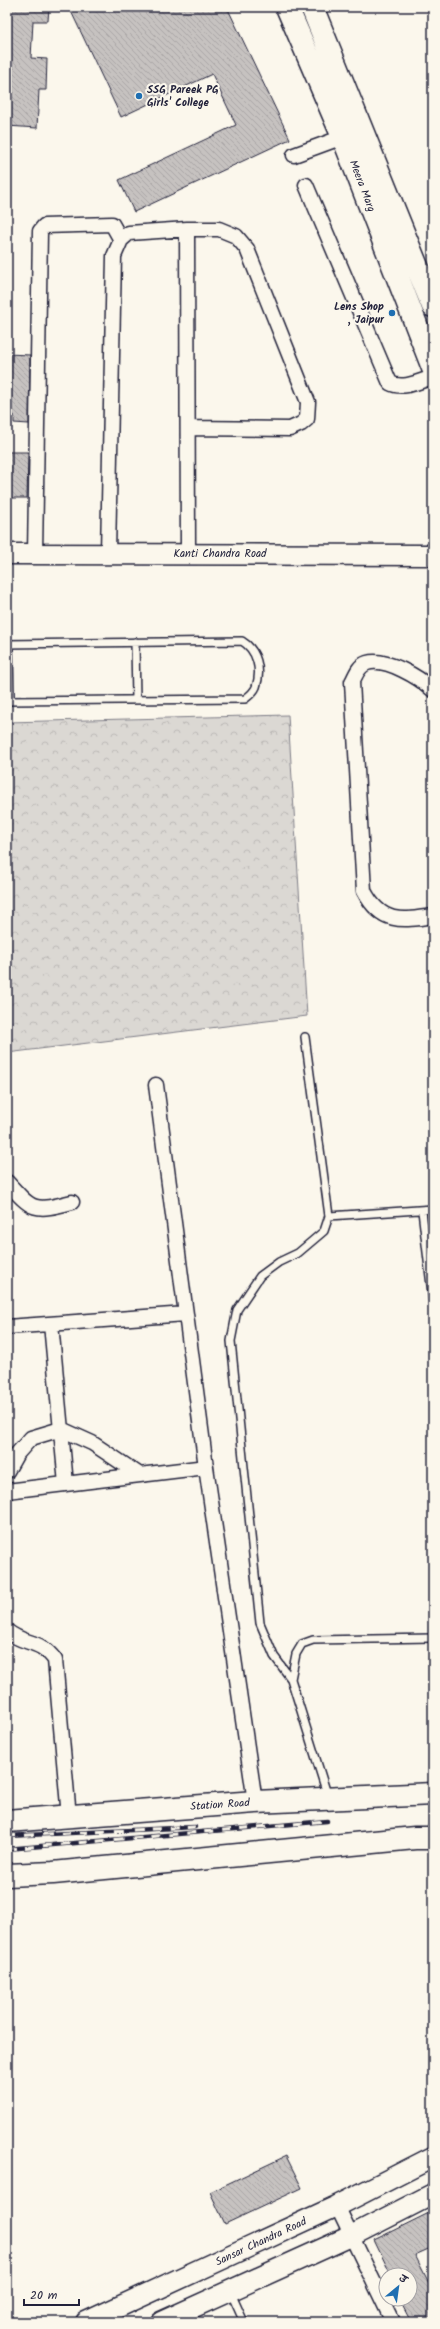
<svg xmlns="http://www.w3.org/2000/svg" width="440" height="2329" viewBox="0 0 440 2329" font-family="Kalam,'Playpen Sans Deva',sans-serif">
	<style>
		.park { fill: url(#park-crowns); stroke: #7e7d87 }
		.building { fill: url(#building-back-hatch); stroke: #22223b }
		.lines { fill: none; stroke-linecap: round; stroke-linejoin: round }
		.lane-casing { stroke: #22223b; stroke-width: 10 }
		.street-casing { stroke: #22223b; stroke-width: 17 }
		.secondary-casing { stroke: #22223b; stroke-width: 23 }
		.primary-casing { stroke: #22223b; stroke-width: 25 }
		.lane { stroke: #fbf7ec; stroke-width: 7 }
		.street { stroke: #fbf7ec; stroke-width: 14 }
		.secondary { stroke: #fbf7ec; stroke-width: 20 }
		.primary { stroke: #fbf7ec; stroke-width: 22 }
		.rail-casing { stroke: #22223b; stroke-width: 4.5 }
		.rail { stroke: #fbf7ec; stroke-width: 3; stroke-dasharray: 9; stroke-linecap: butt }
		.poi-dot { fill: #1f6fb2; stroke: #fbf7ec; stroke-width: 1.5 }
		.labels { text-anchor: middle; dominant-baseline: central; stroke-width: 4; stroke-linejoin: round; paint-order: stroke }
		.poi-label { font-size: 11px; font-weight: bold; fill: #22223b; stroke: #fbf7ec; text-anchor: start }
		.street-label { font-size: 11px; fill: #22223b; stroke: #fbf7ec }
	</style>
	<defs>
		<pattern id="park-crowns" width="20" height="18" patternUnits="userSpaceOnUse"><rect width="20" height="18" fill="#dbd8d3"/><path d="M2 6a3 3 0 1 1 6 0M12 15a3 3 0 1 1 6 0" fill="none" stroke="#bcb9b6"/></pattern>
		<pattern id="building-back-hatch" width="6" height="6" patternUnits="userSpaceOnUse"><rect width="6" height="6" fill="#c6c2c0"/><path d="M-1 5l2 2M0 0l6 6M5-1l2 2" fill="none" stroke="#aaa6a6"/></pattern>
	</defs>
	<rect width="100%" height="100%" fill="#fbf7ec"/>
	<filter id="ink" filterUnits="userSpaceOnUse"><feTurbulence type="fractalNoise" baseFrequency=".025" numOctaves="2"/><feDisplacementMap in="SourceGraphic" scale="8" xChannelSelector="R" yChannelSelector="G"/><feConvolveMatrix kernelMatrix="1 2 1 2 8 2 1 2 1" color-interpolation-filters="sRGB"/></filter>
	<g filter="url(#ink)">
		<path class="park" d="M288 715 307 1016 7 1053V722Z"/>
		<path class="building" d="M7 7H49L48 21H33L31 58 47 59 46 90H39L37 128 7 126Z
			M69 7H227L290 139 134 212 119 180 236 125 212 74 121 117Z
			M7 354 30 355 29 424 14 423V415H7Z
			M7 452H28L27 498H7Z
			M286 2156 302 2188 225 2224 210 2192Z
			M433 2211V2247L415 2255 433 2291V2322H411L399 2299H410V2275H391L374 2240Z"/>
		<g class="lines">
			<g class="lane-casing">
				<path id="lane" d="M135 642 136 700
					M7 644 242 641C257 650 262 670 256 687 254 692 249 696 245 699L7 701
					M9 644 10 701
					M422 1211 433 1302
					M329 1216 433 1209
					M291 1679 274 1656 260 1623 231 1341 237 1310 260 1276 279 1262 298 1253 324 1231 329 1216 305 1037
					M328 1797 291 1679 296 1654 302 1644 313 1640 433 1638
					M230 2291 244 2322"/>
			</g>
			<g class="street-casing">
				<path id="street" d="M294 155 343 137
					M306 185 390 383C403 390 420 381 433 377
					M187 229 188 554
					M108 553 114 256 121 240 129 233 187 229H219L236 236 247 249 308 402 307 419 301 424 290 429 189 428
					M35 555 40 231 44 226 112 224 121 240
					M433 690C420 678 386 657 367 663 358 666 356 675 352 682L364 891C381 924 401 921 433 916
					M156 1085 206 1467 255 1802
					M7 1182C33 1211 34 1212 72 1202
					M51 1324 66 1484
					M7 1327 186 1314
					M7 1471 16 1455 31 1438 61 1429 92 1443 140 1475
					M7 1491 206 1467
					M7 1631C25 1646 39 1638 55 1660L69 1817
					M337 2206 393 2322"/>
			</g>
			<g class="secondary-casing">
				<path id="secondary" d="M7 554 433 555
					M86 2322 337 2206 433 2157
					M161 2322 351 2236 433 2194"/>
			</g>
			<g class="primary-casing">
				<path id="primary" d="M287 7 343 137 433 368
					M312 7 433 306
					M7 1821 255 1802 433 1794
					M7 1875 53 1873 415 1838H433"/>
			</g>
			<use href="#lane" class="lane"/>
			<use href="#street" class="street"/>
			<use href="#secondary" class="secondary"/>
			<use href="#primary" class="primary"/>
			<g class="rail-casing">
				<path id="rail" d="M7 1836 195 1827
					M7 1849 327 1821"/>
			</g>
			<use href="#rail" class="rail"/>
		</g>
	</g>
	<g class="poi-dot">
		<circle cx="139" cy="96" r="4"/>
		<circle cx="392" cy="313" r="4"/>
	</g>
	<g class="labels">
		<g class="poi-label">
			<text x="147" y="90">SSG Pareek PG<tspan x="147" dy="13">Girls' College</tspan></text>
			<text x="384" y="307" text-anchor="end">Lens Shop<tspan x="384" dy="13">, Jaipur</tspan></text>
		</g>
		<g class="street-label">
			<text transform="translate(362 186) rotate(69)">Meera Marg</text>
			<text x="220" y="554">Kanti Chandra Road</text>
			<text transform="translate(220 1805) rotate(-4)">Station Road</text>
			<text transform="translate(261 2242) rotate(-25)">Sansar Chandra Road</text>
		</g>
	</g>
	<rect width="440" height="2329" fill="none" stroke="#fbf7ec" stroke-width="24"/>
	<rect x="12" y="12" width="416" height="2305" fill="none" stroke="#22223b" stroke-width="1.5" filter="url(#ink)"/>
	<g transform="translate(398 2287) rotate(29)"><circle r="19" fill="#fbf7ec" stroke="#a4a2a5"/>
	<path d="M0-3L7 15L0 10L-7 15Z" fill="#1f6fb2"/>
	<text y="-6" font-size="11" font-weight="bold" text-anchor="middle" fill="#22223b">उ</text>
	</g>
	<path d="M24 2299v6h55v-6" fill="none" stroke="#22223b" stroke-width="2"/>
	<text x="30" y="2299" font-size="12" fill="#22223b" stroke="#fbf7ec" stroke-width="3" paint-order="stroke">20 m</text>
</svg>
